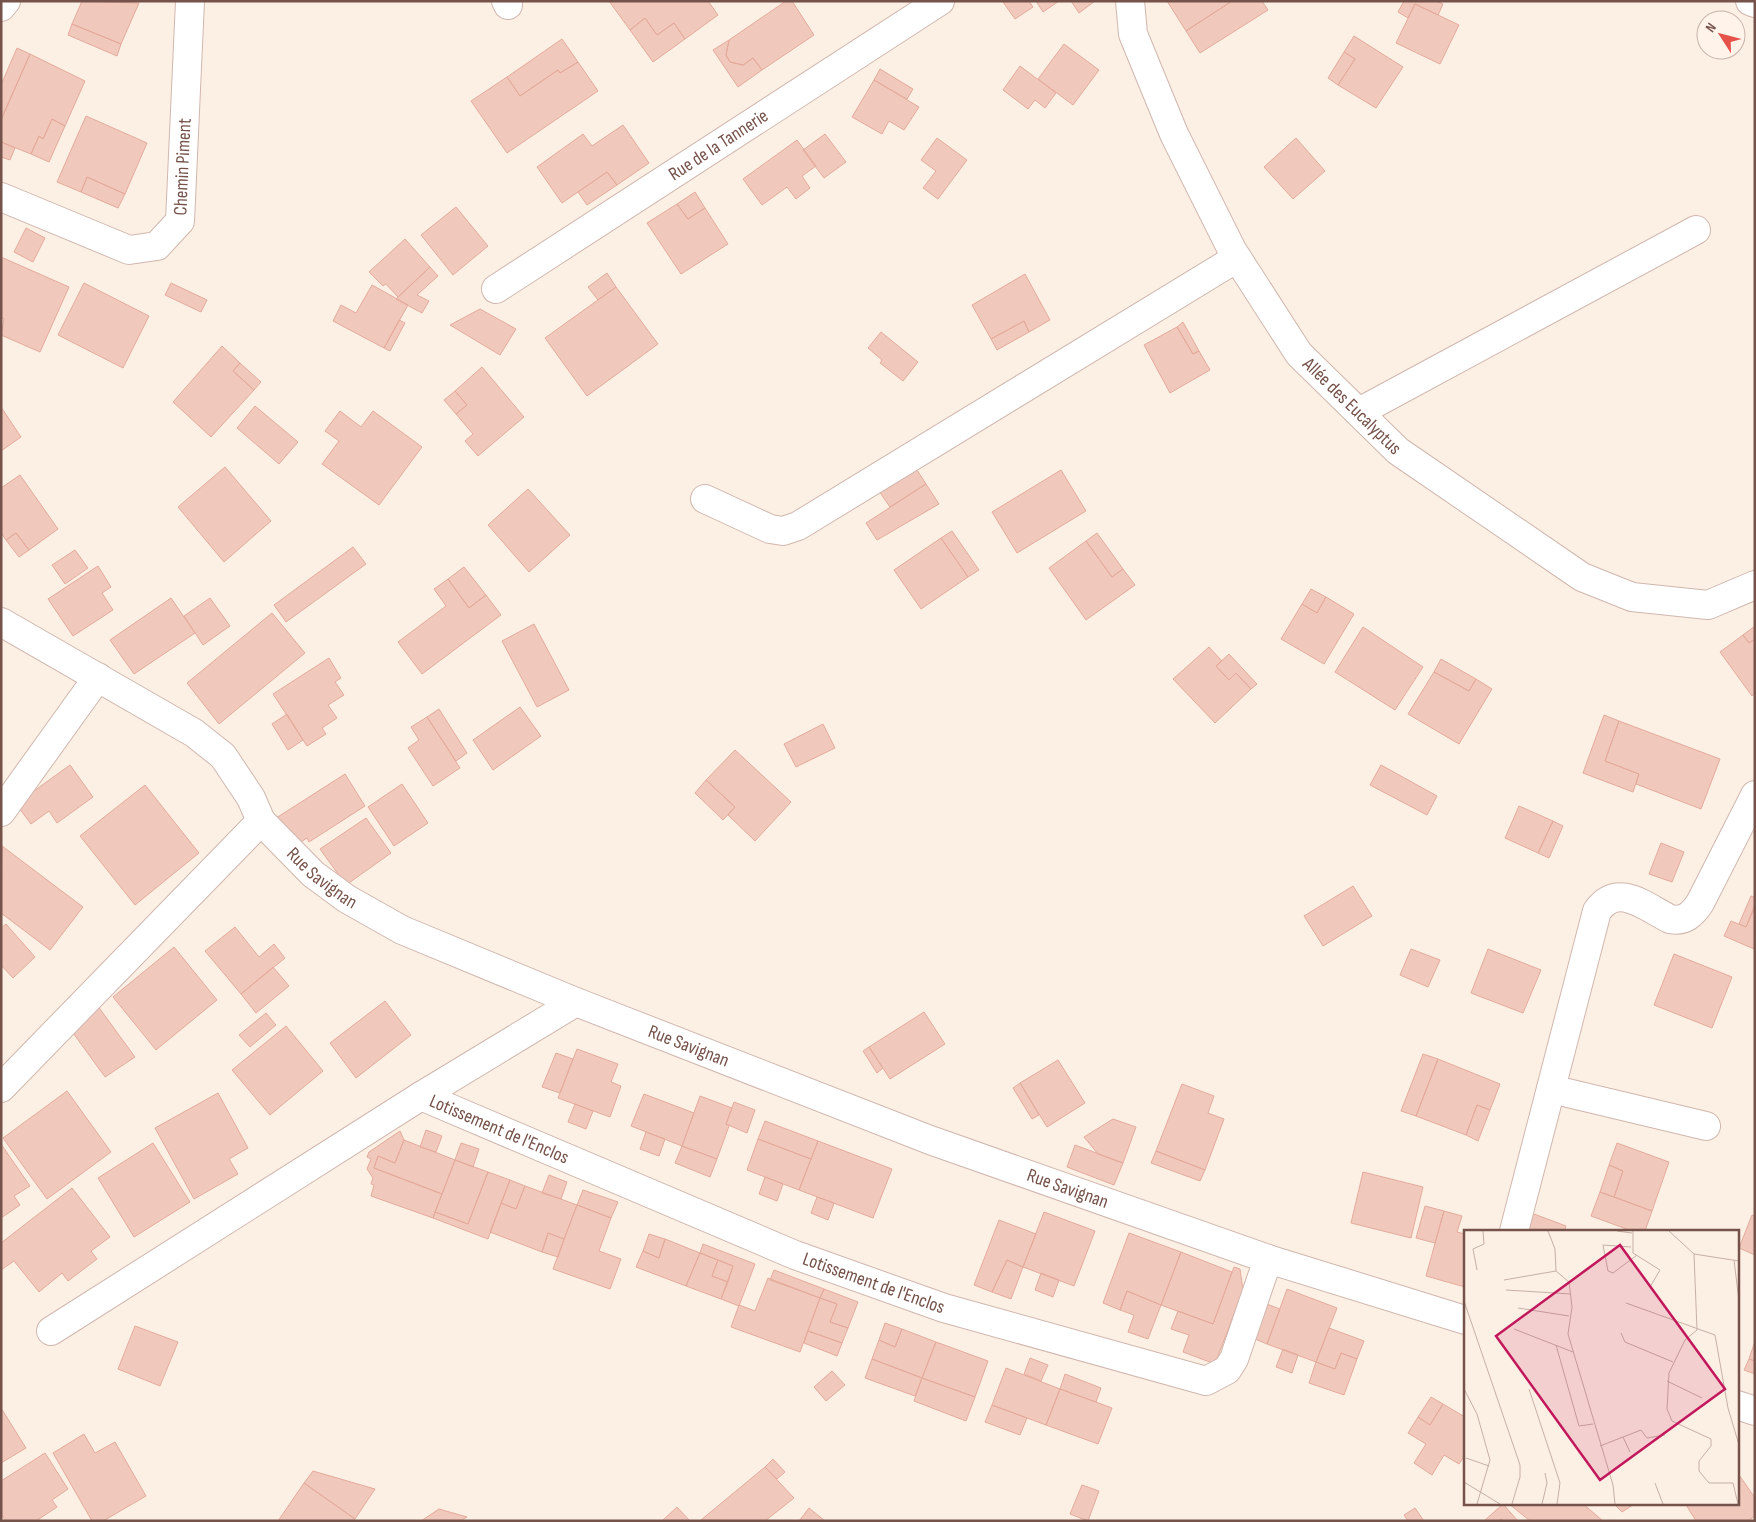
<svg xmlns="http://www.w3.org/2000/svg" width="1756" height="1522" viewBox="0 0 1756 1522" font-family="'Sofia Sans Condensed',sans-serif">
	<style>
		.building { fill: #f1c8bc; stroke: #e4ab9c }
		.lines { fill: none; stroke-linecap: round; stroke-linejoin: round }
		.minor-casing { stroke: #d0b7ae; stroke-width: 30 }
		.minor { stroke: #fff; stroke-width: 28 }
		.labels { text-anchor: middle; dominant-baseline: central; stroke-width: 4.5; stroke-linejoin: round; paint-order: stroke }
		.street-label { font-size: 19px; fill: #75524a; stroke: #fff3ea }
		.inset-road { fill: none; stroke: #c6b0a6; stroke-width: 1 }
		.view { fill: #c2185b; fill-opacity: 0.15; stroke: #c2185b; stroke-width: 2.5 }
		.inset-edge { fill: none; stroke: #75524a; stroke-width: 2.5 }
	</style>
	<rect width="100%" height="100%" fill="#fcefe4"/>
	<path class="building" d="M82 1 139 3 121 44 72 24Z
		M609 1H708L718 15 685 39 674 23 657 35 645 18 630 30Z
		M786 1H792L814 35 762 70 753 58 743 65 730 62 726 55 729 40Z
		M1029 1 1033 7 1015 19 1003 2Z
		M1036 1H1059L1043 12Z
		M1071 1H1095L1079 13Z
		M1167 1H1232L1186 31Z
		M1232 1H1262L1268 10 1200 53 1186 31Z
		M1404 1H1436L1443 4 1438 15 1415 4 1408 18 1398 12Z
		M1415 4 1459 25 1440 64 1396 43Z
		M645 18 657 35 674 23 685 39 653 62 630 30Z
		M72 24 121 44 117 56 68 35Z
		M1354 36 1403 67 1376 108 1338 85 1355 59 1344 52Z
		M562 39 578 62 560 73 558 70 520 96 507 77Z
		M729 40 726 55 730 62 743 65 753 58 762 70 738 87 713 50Z
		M1064 44 1099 70 1073 105 1038 79Z
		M17 48 30 54 1 120V85Z
		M1344 52 1355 59 1338 85 1328 78Z
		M30 54 85 81 65 126 52 119 43 139 39 136 31 154 1 142V120Z
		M578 62 598 91 507 153 471 101 507 77 520 96 558 70 560 73Z
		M1020 66 1056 93 1045 108 1035 100 1028 109 1003 90Z
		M880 69 913 89 907 99 874 80Z
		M874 80 919 107 904 130 889 121 882 134 852 117Z
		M86 116 147 143 125 194 87 177 81 192 57 182Z
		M52 119 65 126 49 162 31 154 39 136 43 139Z
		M623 125 649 163 617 185 607 172 562 203 537 167 583 134 592 146Z
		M825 134 846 162 824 178 803 150Z
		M937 138 967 160 938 199 923 188 936 171 921 160Z
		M1296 138 1325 171 1293 199 1264 167Z
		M797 140 816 166 802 176 810 188 796 199 787 187 762 205 743 179Z
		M1 142 15 148 10 160 1 157Z
		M607 172 617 185 587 205 578 192Z
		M87 177 125 194 118 208 81 192Z
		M695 192 705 208 688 219 677 204Z
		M677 204 688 219 705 208 728 244 681 274 647 223Z
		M456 207 488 246 453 275 421 235Z
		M26 228 45 238 33 262 14 252Z
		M405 239 430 267 398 297 386 284 383 286 369 272Z
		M1 257 69 287 40 352 1 335 4 319 1 318Z
		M430 267 438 276 417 295 429 301 422 313 396 299Z
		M607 273 616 287 598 300 588 287Z
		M1025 274 1050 320 1029 332 1024 321 991 339 972 305Z
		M84 283 149 316 123 368 58 335Z
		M171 283 207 300 201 312 165 295Z
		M372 285 408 305 384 348 333 321 341 305 356 313Z
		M616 287 658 344 587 396 545 338Z
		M480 309 516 329 500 355 450 325Z
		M399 320 405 323 390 351 384 348Z
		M1024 321 1029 332 997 350 991 339Z
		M1183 322 1199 351 1193 354 1177 327Z
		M1177 327 1193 354 1199 351 1210 370 1170 393 1144 345Z
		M881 332 918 362 903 381 880 363 882 360 868 348Z
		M222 346 240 363 233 371 254 390 211 437 173 402Z
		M240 363 261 382 254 390 233 371Z
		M482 367 524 417 478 456 465 441 473 434 456 414 467 405 455 391Z
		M455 391 467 405 456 414 444 400Z
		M255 406 298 442 279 464 237 428Z
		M1 407 21 437 1 451Z
		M340 411 361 427 373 411 422 447 379 505 322 464 339 441 325 431Z
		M225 467 271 521 224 562 178 507Z
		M915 467 926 484 890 507 879 491Z
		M1061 470 1086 511 1017 553 992 512Z
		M20 475 58 529 29 550 16 533 6 540 1 533V488Z
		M926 484 939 504 877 540 866 523Z
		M528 489 570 535 529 572 488 525Z
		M952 531 979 570 968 577 941 538Z
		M16 533 29 550 19 557 6 540Z
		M1097 533 1123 569 1112 577 1086 541Z
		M941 538 968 577 921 609 894 570Z
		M1086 541 1112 577 1123 569 1135 585 1086 620 1049 568Z
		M353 547 366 564 286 622 274 605Z
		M75 550 88 568 65 584 52 565Z
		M98 566 111 587 102 593 113 610 73 636 48 599Z
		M464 567 486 595 469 608 448 579Z
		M448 579 469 608 486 595 501 615 422 674 398 642 446 606 434 589Z
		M1311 589 1326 597 1317 613 1302 604Z
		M1326 597 1354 614 1324 664 1281 639 1302 604 1317 613Z
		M171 598 195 633 134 674 110 640Z
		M210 598 230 626 203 645 184 616Z
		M272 613 305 653 219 724 187 683Z
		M534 624 569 690 537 707 502 641Z
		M1755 626V639L1749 643 1743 635Z
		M1363 627 1423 667 1395 710 1335 672Z
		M1743 635 1749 643 1755 639V693L1752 696 1720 652Z
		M1209 647 1222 661 1216 666 1229 680 1236 673 1251 689 1215 723 1173 679Z
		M1229 654 1257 684 1251 689 1236 673 1229 680 1216 666Z
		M329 658 341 678 335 682 344 695 328 705 337 718 322 728 326 734 307 746 273 694Z
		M1441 659 1476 679 1469 691 1434 672Z
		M1434 672 1469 691 1476 679 1492 689 1459 744 1408 714Z
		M520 707 541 736 493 770 473 740Z
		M439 709 467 753 456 761 427 717Z
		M287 714 303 740 288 750 272 724Z
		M1604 715 1619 721 1605 761 1639 774 1633 792 1583 773Z
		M427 717 460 768 433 786 408 748 419 740 411 727Z
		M1619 721 1720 759 1701 809 1636 784 1639 774 1605 761Z
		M823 724 835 748 796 767 784 744Z
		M735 750 791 802 755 841 728 815 735 807 706 780Z
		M70 765 93 797 57 823 49 811 31 824 16 804Z
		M1381 765 1437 796 1427 815 1370 785Z
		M345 774 365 806 309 842 307 838 291 848 273 820Z
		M706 780 735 807 723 820 695 793Z
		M402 784 428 823 394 846 368 807Z
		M145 785 199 853 135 905 80 836Z
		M1519 806 1553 821 1538 853 1505 838Z
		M366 818 391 853 346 885 320 849Z
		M1553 821 1563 826 1549 858 1538 853Z
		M1661 843 1684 852 1672 882 1649 874Z
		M2 846 83 907 50 950 1 913Z
		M1353 886 1372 916 1323 946 1304 916Z
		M1751 896 1755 897V907L1746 927 1739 924Z
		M1754 907H1755L1754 949 1724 936 1731 921 1746 927Z
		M6 924 35 957 13 978 1 965V928Z
		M235 927 259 957 274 944 285 958 241 994 205 951Z
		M174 947 217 1000 156 1050 113 997Z
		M1411 949 1440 960 1428 987 1400 975Z
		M1488 949 1541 970 1523 1013 1471 993Z
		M1674 954 1732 977 1712 1028 1654 1005Z
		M273 967 289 986 256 1013 241 994Z
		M385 1001 411 1035 356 1078 330 1043Z
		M97 1005 135 1057 105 1077 68 1026Z
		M924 1012 945 1044 890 1079 869 1047Z
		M266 1013 276 1025 250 1047 239 1035Z
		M286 1026 323 1071 270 1115 232 1070Z
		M869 1047 883 1068 877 1073 863 1051Z
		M577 1049 618 1064 611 1082 621 1086 610 1117 558 1098Z
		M556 1053 573 1059 560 1093 542 1087Z
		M1423 1054 1438 1059 1416 1116 1401 1111Z
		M1438 1059 1500 1084 1490 1110 1477 1105 1466 1135 1416 1116Z
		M1058 1060 1085 1103 1047 1127 1020 1083Z
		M1020 1083 1039 1115 1032 1119 1013 1088Z
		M1182 1084 1214 1096 1208 1113 1224 1119 1205 1170 1156 1151Z
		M67 1091 111 1152 47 1199 3 1138Z
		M218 1093 248 1148 229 1159 238 1174 194 1199 155 1128Z
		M644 1094 694 1113 682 1146 631 1126Z
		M700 1096 732 1108 726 1124 729 1126 717 1159 682 1146Z
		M734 1102 755 1110 747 1133 726 1124Z
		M575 1104 593 1111 586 1129 568 1122Z
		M1477 1105 1490 1110 1478 1141 1466 1135Z
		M1113 1119 1136 1127 1123 1163 1098 1154 1084 1137Z
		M765 1121 818 1141 811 1159 758 1139Z
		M426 1130 442 1136 436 1152 420 1147Z
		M400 1131 404 1140 395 1163 378 1156 374 1168 442 1194 433 1218 371 1196 374 1185 371 1184 373 1178 367 1169 371 1159 367 1157 369 1152Z
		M646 1132 665 1139 659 1156 640 1149Z
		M758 1139 811 1159 799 1190 747 1170Z
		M404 1140 455 1160 442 1194 374 1168 378 1156 395 1163Z
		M818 1141 892 1169 873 1218 799 1190Z
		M153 1143 190 1202 134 1237 98 1178Z
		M461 1143 479 1149 473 1167 455 1160Z
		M1617 1143 1669 1162 1652 1211 1614 1197 1623 1171 1609 1165Z
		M1 1144 30 1186 14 1196 20 1205 1 1218Z
		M1075 1145 1123 1163 1114 1185 1067 1167Z
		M682 1146 717 1159 710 1177 675 1163Z
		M1156 1151 1205 1170 1200 1181 1151 1163Z
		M455 1160 488 1172 468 1224 435 1212Z
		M1609 1165 1623 1171 1614 1197 1600 1192Z
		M488 1172 510 1180 488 1239 433 1218 435 1212 468 1224Z
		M1363 1172 1423 1187 1411 1238 1351 1223Z
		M549 1175 567 1182 561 1199 542 1193Z
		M765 1177 783 1184 777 1201 759 1194Z
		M510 1180 525 1186 516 1209 501 1203Z
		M525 1186 577 1205 564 1239 548 1233 542 1252 490 1232 501 1203 516 1209Z
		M72 1188 110 1237 91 1251 97 1259 68 1281 62 1273 39 1292 14 1261 1 1270V1243Z
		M583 1190 618 1202 611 1218 577 1205Z
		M1600 1192 1652 1211 1645 1231H1632L1591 1216Z
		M817 1197 834 1203 828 1220 811 1213Z
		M577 1205 611 1218 599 1251 621 1259 610 1289 553 1269Z
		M1425 1206 1444 1211 1435 1243 1416 1238Z
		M1444 1211 1462 1216 1457 1232 1465 1234V1287L1426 1276Z
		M1526 1211 1566 1226 1565 1229 1569 1231H1522Z
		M1044 1212 1095 1231 1074 1286 1023 1267Z
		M1752 1215 1755 1216V1255L1739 1248Z
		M999 1220 1036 1234 1023 1267 1007 1260 992 1292 974 1285Z
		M548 1233 564 1239 558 1257 542 1252Z
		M1129 1233 1181 1252 1161 1305 1127 1291 1120 1310 1103 1303Z
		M649 1234 665 1239 659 1258 643 1251Z
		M665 1239 700 1253 686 1286 636 1267 643 1251 659 1258Z
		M703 1244 755 1264 739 1306 721 1299 733 1266 700 1253Z
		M1181 1252 1232 1272 1213 1324 1161 1305Z
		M700 1253 718 1260 712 1276 728 1282 721 1299 686 1286Z
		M718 1260 733 1266 728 1282 712 1276Z
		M1007 1260 1023 1267 1011 1299 992 1292Z
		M1234 1267 1240 1269 1243 1290 1215 1364 1183 1352 1189 1335 1171 1329 1178 1311 1213 1324Z
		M774 1270 824 1289 820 1298 770 1280Z
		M1041 1273 1059 1280 1053 1297 1035 1290Z
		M768 1278 820 1298 800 1352 731 1327 739 1305 755 1311Z
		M824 1289 858 1302 848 1328 830 1322 837 1304 820 1298Z
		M1287 1289 1337 1308 1316 1362 1267 1344Z
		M1127 1291 1161 1305 1148 1339 1128 1332 1134 1315 1120 1310Z
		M820 1298 837 1304 830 1322 848 1328 842 1343 808 1331Z
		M1261 1302 1280 1309 1267 1344 1248 1336Z
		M885 1323 902 1329 895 1347 879 1340Z
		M135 1326 178 1342 160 1386 118 1369Z
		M1329 1328 1364 1341 1357 1359 1341 1353 1335 1369 1316 1362Z
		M902 1329 936 1342 922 1378 872 1359 879 1340 895 1347Z
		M808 1331 842 1343 837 1356 804 1343Z
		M1755 1341V1361L1749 1359Z
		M936 1342 988 1361 975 1397 922 1378Z
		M1283 1349 1298 1355 1292 1373 1276 1367Z
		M1341 1353 1357 1359 1344 1395 1309 1383 1316 1362 1335 1369Z
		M1030 1358 1048 1365 1041 1381 1024 1374Z
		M872 1359 922 1378 915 1396 865 1378Z
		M1749 1359 1755 1361V1374L1744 1370Z
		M1006 1368 1060 1389 1046 1425 992 1405Z
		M832 1371 845 1385 826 1401 814 1387Z
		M1065 1374 1101 1388 1096 1402 1060 1389Z
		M922 1378 975 1397 966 1421 914 1401Z
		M1060 1389 1112 1408 1098 1444 1046 1425Z
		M1431 1397 1443 1404 1430 1425 1418 1417Z
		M1443 1404 1465 1417V1455L1459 1464 1444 1455 1432 1475 1414 1463 1426 1444 1408 1433 1418 1417 1430 1425Z
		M992 1405 1027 1418 1020 1435 985 1422Z
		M1 1408 26 1448 1 1463Z
		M84 1434 95 1453 115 1442 146 1496 103 1521H92L53 1453Z
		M45 1453 68 1489 52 1500 57 1507 36 1521H6L1 1514V1481Z
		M773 1459 785 1472 777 1479 765 1467Z
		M765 1467 794 1498 765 1521 701 1520Z
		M313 1471 375 1489 355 1519 304 1483Z
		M1737 1472 1755 1498V1516L1748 1521H1696L1685 1503H1737Z
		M304 1483 355 1519 354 1521H278Z
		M1082 1485 1099 1491 1088 1521 1070 1514Z
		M1508 1503H1582L1603 1521H1530Z
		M1613 1503H1636L1622 1512Z
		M1503 1504 1518 1521H1503L1501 1519 1498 1521H1484Z
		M677 1507 690 1521H662Z
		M809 1508 825 1521H799Z
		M1415 1508 1424 1521H1408L1404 1515Z
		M439 1509 467 1517 460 1521H421Z"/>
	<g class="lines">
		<g class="minor-casing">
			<g id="minor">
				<path d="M506 1 508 5"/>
				<path id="s1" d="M1130 1 1133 34 1174 134 1232 250 1299 354 1398 451 1582 577 1632 597 1708 605 1755 585"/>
				<path d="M1750 1 1755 3"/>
				<path d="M1 7 6 1"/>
				<path id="s2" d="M1 197 129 250 157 246 180 221 190 1"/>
				<path id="s3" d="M496 289 940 1"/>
				<path d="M1359 412 1696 230"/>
				<path d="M705 499 770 529 783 531 798 526 1237 258"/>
				<path id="s4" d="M1 622 194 733 223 756 251 798 261 821 313 874 347 899 402 930 576 1002 930 1140 1268 1259 1465 1320"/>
				<path d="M1 812 98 677"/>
				<path d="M1 1088 261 821"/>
				<path d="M1551 1089 1706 1126"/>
				<path id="s5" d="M421 1096 795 1255 944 1308 1206 1381 1227 1370 1234 1359 1268 1259"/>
				<path d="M1514 1231 1597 911C1618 882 1644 906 1670 919 1684 922 1692 915 1700 903L1755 795"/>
				<path d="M51 1331 421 1096 576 1002"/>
				<path d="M1737 1405 1755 1411"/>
			</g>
		</g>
		<use href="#minor" class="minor"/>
	</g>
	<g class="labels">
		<g class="street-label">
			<text stroke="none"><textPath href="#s3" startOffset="265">Rue de la Tannerie</textPath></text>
			<text stroke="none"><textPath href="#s2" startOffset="255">Chemin Piment</textPath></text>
			<text stroke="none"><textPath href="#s1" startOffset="469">Allée des Eucalyptus</textPath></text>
			<text stroke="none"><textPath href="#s4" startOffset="419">Rue Savignan</textPath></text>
			<text stroke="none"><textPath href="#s4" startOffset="824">Rue Savignan</textPath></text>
			<text stroke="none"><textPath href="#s5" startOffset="85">Lotissement de l'Enclos</textPath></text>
			<text stroke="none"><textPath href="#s4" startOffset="1229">Rue Savignan</textPath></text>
			<text stroke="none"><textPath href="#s5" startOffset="490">Lotissement de l'Enclos</textPath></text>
		</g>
	</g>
	<g transform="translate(1464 1230)">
		<rect width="275" height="275" fill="#fcefe4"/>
		<path class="inset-road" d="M84 1 91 19 92 41 105 52 108 77 104 104 149 255 151 274M153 1 168 3M169 1V23L196 40 186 57M205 1 230 24 275 31M167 17 139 15 144 41 149 43 173 25M230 24 233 100M270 30 275 71M13 40 9 19 20 14 19 1M40 50 92 41M42 60 107 64M0 71 56 235V247L48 274M162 73 251 105 264 178 275 215M54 78 105 86M50 99 109 122M233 100 221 110 205 143 203 179 208 191 247 209V216L235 231V241L245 253H269L274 274M157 103 161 112 209 132M92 115 115 196 129 194M203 151 238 168M0 159 13 184 26 230 13 274M65 159 96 253 93 274M159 207 166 222M136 216 177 200 183 208 201 205M2 228 25 236M0 252 36 274M191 253 199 274M78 274 83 253 81 243"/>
		<path class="view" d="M156 15 261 159 136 250 32 106Z"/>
		<rect width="275" height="275" class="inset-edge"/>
	</g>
	<rect width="1756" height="1522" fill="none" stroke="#75524a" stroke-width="5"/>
	<g transform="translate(1721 35) rotate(306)"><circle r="24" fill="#fff3ea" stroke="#c8b3aa"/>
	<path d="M0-4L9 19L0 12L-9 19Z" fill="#e65149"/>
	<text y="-8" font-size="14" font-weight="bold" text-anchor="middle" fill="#75524a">N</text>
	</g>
</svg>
